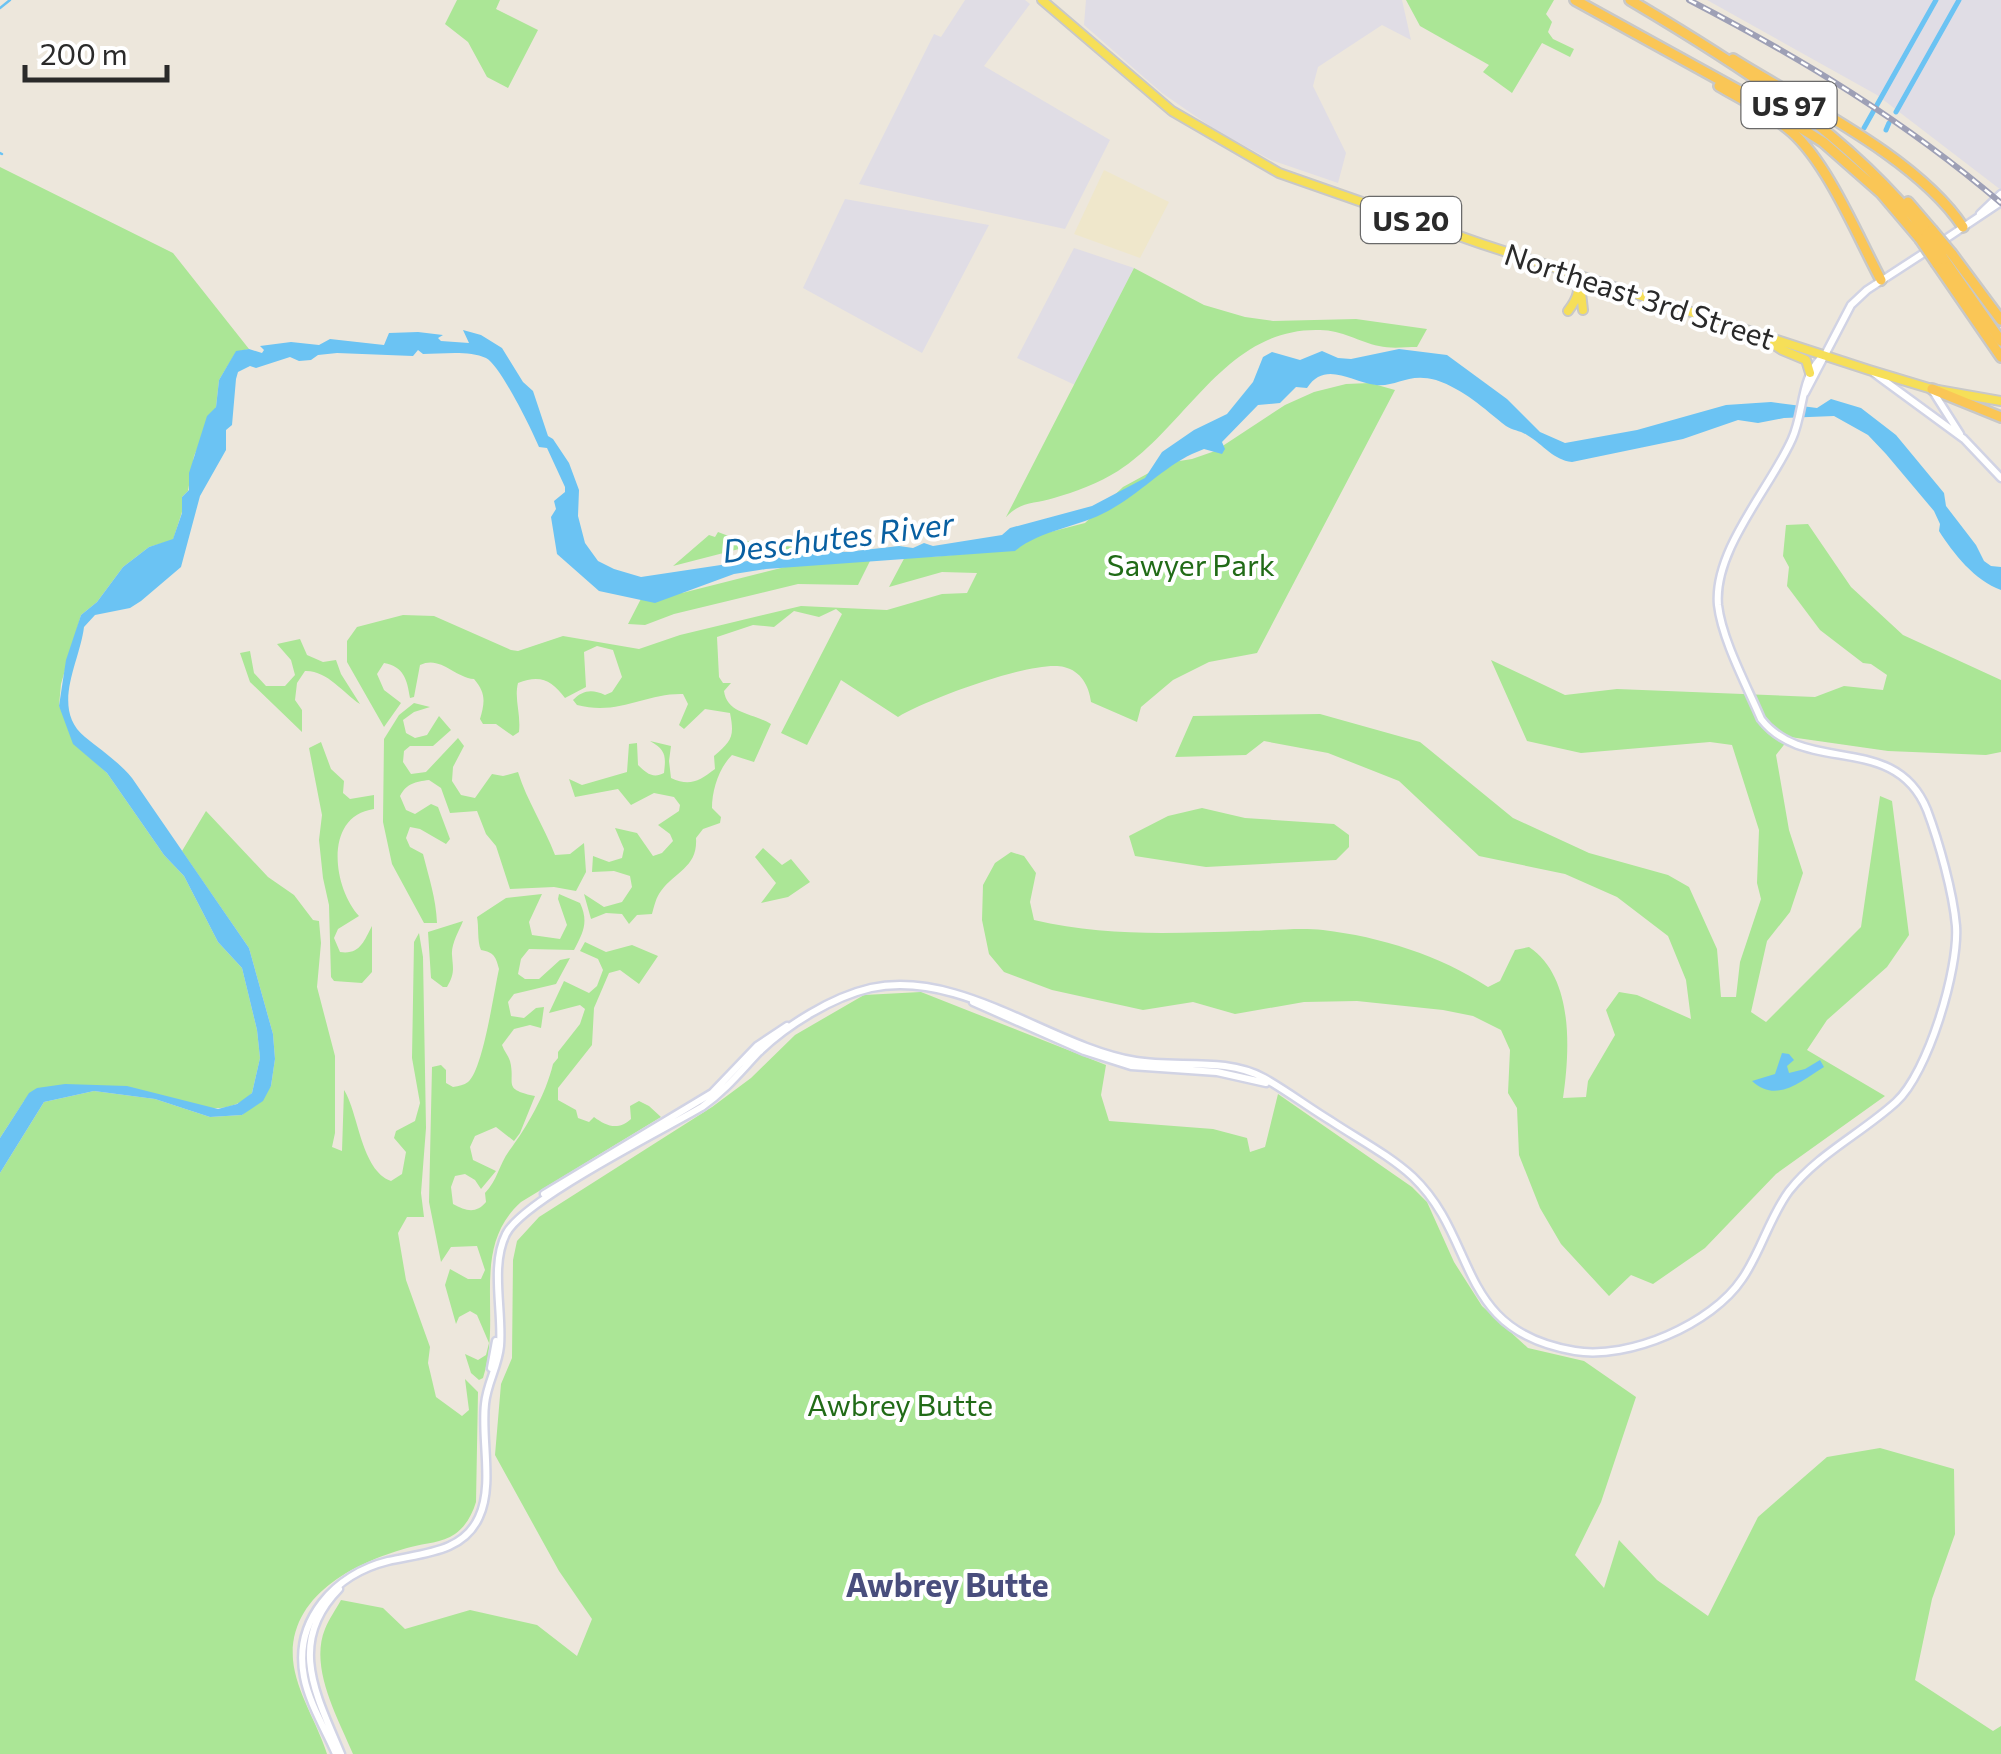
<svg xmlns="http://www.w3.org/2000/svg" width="2001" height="1754" viewBox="0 0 2001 1754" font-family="Commissioner,sans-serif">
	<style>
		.industrial { fill: #e0dde5 }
		.education { fill: #efe7cb }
		.green { fill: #abe696 }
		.water { fill: #6bc3f3 }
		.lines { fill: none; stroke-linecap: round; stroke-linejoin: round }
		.stream { stroke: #6bc3f3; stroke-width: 2.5 }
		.canal { stroke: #6bc3f3; stroke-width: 5 }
		.secondary-casing { stroke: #d1d3e4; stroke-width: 11 }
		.primary-casing { stroke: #c8c8c8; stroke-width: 12 }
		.trunk-casing { stroke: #c8c8c8; stroke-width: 14 }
		.secondary { stroke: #fff; stroke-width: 6 }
		.primary { stroke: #f6df58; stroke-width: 8 }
		.trunk { stroke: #fac656; stroke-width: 9 }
		.rail-casing { stroke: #9ea0b6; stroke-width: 6 }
		.rail { stroke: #fff; stroke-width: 2.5; stroke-dasharray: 8; stroke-linecap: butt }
		.trunk-bridge-casing { stroke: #c8c8c8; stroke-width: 14; stroke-linecap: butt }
		.trunk-bridge { stroke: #fac656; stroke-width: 9 }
		.labels { text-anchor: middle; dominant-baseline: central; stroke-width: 8; stroke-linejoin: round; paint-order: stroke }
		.shield { fill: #fff; stroke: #6a6a6a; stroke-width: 2.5 }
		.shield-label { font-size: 28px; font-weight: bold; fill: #2a2a2a }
		.street-label { font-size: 30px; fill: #2a2a2a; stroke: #fff }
		.park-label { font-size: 30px; fill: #216b17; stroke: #fff }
		.water-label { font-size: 32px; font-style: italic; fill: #085fa1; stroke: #fff }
		.neighbourhood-label { font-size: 32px; font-weight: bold; fill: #494e7d; stroke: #fff }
	</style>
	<rect width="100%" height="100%" fill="#ede7dc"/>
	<path class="industrial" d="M965 0H1025L1030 4 984 66 1110 140 1065 229 859 184 934 34 941 37Z
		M1086 0H1402L1411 40 1382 25 1318 67 1313 86 1346 153 1338 183 1271 160 1217 131 1162 93 1084 25Z
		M1707 0H2001V190L1877 95Z
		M845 199 989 225 922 353 803 288Z
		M1074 248 1134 268 1075 385 1017 358Z"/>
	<path class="education" d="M1104 170 1169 202 1140 258 1074 234Z"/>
	<path class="green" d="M457 0H500L496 9 538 30 508 88 487 77 468 42 445 24Z
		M1406 0H1554L1546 14 1552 22 1548 32 1553 39 1574 49 1570 57 1542 43 1512 93 1483 72 1489 65 1420 26Z
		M0 167 173 253 249 349 236 352 219 380 216 407 194 456 188 491 182 497V512L173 540 149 547 123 567 97 602 81 615 61 684 59 706 86 754 107 773 164 855 184 876 218 942 242 968 257 1030 260 1058 252 1093C217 1130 159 1088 117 1087 87 1085 53 1096 24 1101L0 1138Z
		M1134 268 1204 305 1245 317 1273 321 1356 319 1427 329 1417 347C1405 347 1391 349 1379 346 1359 342 1342 330 1320 330 1226 327 1187 427 1118 471 1099 483 1075 492 1054 498 1035 504 1021 501 1006 517Z
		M1370 383 1395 390 1257 653 1209 662 1173 680 1141 707 1137 722 1091 702C1089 686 1081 671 1064 667 1034 659 926 700 898 717L841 680 807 745 781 733 842 614 836 609 819 617 794 611 774 627 753 625 717 637 719 677 723 683H731L724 691C727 714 753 713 771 724L754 762 732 755C719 768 712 790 712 808L721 817 720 823 703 829 696 838C698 867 676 871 661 891 656 897 654 907 652 914L637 915 629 924 622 914 606 913 591 919 584 894 604 907 622 902 632 887 630 876 614 871 592 872 593 856 609 862 622 858 624 849 615 828 637 833 653 856 662 853 673 841 670 834 658 825 679 811 680 805 674 797 654 793 631 805 618 789 575 797 569 779 582 785 627 772 629 744 637 743 638 765C646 773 653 779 664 773 666 756 666 750 650 741L671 746 669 761 671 778C690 787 699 781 715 769L714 756C731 741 735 738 730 713L705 709 684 729 679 725 688 704 683 694C645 693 619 716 577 705L573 700C583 690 592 689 605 695L612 692 622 677 613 650 597 646 584 652 586 687 565 698C552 681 541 674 518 683 514 699 521 713 519 732L513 736 496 724H483L480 719C485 702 486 693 474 679 454 677 440 655 420 665L414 697 410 698C407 679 404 667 384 663L377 674 384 690 401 703 384 727 347 662V641L357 627 403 615 434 616 511 650 518 651 563 636 639 649 680 635 801 606 887 610 942 594 967 593 977 573 942 572 889 587 907 553 931 557 964 554 1085 523 1123 487 1167 463 1192 459 1215 451 1285 405 1314 392 1346 384Z
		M1808 524 1851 587 1903 635 2001 680V752L1986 755 1888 751 1790 737 1776 755 1789 830 1803 873 1790 912 1767 941 1751 1012 1766 1022 1861 927 1880 796 1892 801 1909 935 1887 967 1827 1020 1807 1050 1885 1096 1776 1174 1705 1248 1653 1284 1631 1275 1609 1296 1561 1244 1540 1208 1519 1155 1517 1108 1508 1093 1510 1050 1501 1030 1473 1016 1443 1010 1357 1001 1304 1002 1235 1014 1193 1002 1143 1010 1052 990 1004 972 989 954 982 920 983 885 995 863 1011 852 1024 856 1036 873 1030 902 1034 920C1105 937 1174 933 1247 931 1271 931 1298 927 1323 930 1381 937 1439 955 1488 987L1500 981 1515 950 1529 947C1574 977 1570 1050 1563 1098L1586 1097 1588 1081 1615 1035 1606 1010 1619 992 1637 995 1691 1019 1686 980 1668 936 1617 897 1565 874 1479 856 1399 781 1328 753 1264 741 1246 755 1175 757 1193 716 1320 714 1420 742 1513 818 1589 853 1668 875 1689 887 1717 949 1721 997H1736L1740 962 1761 899 1757 883 1759 830 1732 745 1710 742 1581 753 1527 741 1491 660 1565 695 1617 689 1815 697 1844 686 1883 690 1887 675 1871 664 1863 663 1820 630 1787 586 1789 567 1783 556 1786 525Z
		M718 532 739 540 809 549 750 557 745 549H739L673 566 709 535 715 537Z
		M872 557 858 585 798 584 674 614 645 625 628 624 644 593H682L801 563Z
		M300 639 307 655 323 662 336 660 341 674 360 704C343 693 327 670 305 671L297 683 295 700 302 710V732L250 682 240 653 250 651 254 673 266 686H285L295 675 291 660 277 644Z
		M414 703 430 707 414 712 403 720 406 733 415 738 427 735 439 716 451 730 433 746H410L404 751 403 762 411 774 426 772 458 738 464 746 453 767 452 781 461 795 475 798 492 774 503 776 518 772C527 801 544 826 555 855L570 854 584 843 586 872 576 891 554 887 510 889 496 846 486 834 477 811 450 813 441 788 429 780C415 782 407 783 400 796L406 810 415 814 431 804 438 807 450 839 446 844 420 829 410 827 406 838 410 847 423 854C429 878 436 898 437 923H424L392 864 383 822 384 739 399 715Z
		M321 742 331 769 344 781 343 793 350 799 374 795V809C323 816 333 888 359 916L338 929 334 938 340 952C360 955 364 941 372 926V972L362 983 334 981 331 977 329 905 323 878 319 840 322 815 309 748Z
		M1202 808 1245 818 1334 824 1349 835V847L1336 860 1206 867 1135 856 1129 836 1168 816Z
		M206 811 268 877 294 895 313 920 319 921 321 943 317 987 335 1056V1133L332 1147 342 1151 344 1090C359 1114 361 1170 391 1181L402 1174 406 1152 394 1138 396 1131 415 1121 420 1103 412 1058 414 942 419 933 423 957 426 1128 421 1193 424 1217H407L398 1233 406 1280 430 1347 428 1363 436 1397 462 1416 469 1410 465 1379 478 1392 476 1502C472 1515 466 1526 455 1534 442 1543 425 1543 411 1547 358 1561 288 1594 293 1660 296 1692 318 1724 327 1754H0V1173L44 1102 94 1091 155 1099 210 1117 242 1115 271 1086 275 1059 273 1034 249 948 182 851Z
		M763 848 782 865 791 859 810 882 788 897 761 903 776 883 755 857Z
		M542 894 529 922 532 935 560 939 567 925 558 899 559 894 580 903C589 922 583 933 574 950L529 949 521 959 518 974 525 979H539L560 960 570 958 556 984 514 994 508 1002 511 1016 524 1018 536 1008 544 1007 541 1028 530 1025 514 1029 502 1045C504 1051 508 1055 510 1061 516 1084 501 1089 535 1096L520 1133 514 1141 496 1127 475 1136 470 1147 473 1160 496 1171 481 1189 475 1180 465 1174 455 1176 451 1187 453 1204C466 1211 476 1214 486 1202L485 1193C497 1181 499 1165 509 1151 527 1127 546 1094 553 1064L558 1058V1052L580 1024 585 1009 580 1005 549 1013 564 981 589 993 597 986 603 970 598 959 580 951 585 942 606 952 632 945 658 956 639 984 620 970 609 973 594 1008 592 1045 558 1088V1100L576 1110 578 1118 589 1122 594 1117C606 1126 618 1131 631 1119L630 1106 639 1101 649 1106 661 1117 521 1202C469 1249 503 1316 483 1378L479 1380 471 1373 465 1354 478 1360 486 1355 489 1343 477 1315 470 1311 459 1317 456 1324 445 1285 450 1269 468 1279H481L485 1270 477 1246 451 1247 441 1262 429 1202 432 1067 441 1065 446 1070V1083L453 1087C459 1086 464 1085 468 1082 483 1070 494 991 499 969 496 957 494 952 481 950 477 941 479 927 477 917L506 898Z
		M463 921C459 931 451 944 452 955 453 969 455 973 447 987H443L431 978 428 932Z
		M921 992 1106 1065 1101 1095 1109 1121 1213 1129 1247 1138 1250 1152 1265 1147 1278 1094 1412 1187 1427 1202 1454 1262 1482 1306 1528 1348 1584 1361 1636 1397 1601 1502 1575 1555 1604 1588 1619 1540 1657 1580 1708 1616 1758 1517 1827 1457 1880 1448 1954 1469 1955 1534 1932 1599 1915 1680 1993 1731 2001 1726V1754H353C338 1718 309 1668 325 1629 329 1619 336 1609 341 1600L383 1608 405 1629 470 1610 537 1625 577 1656 592 1619 559 1571 495 1455 501 1384 512 1358 513 1260 517 1241 539 1217 712 1107 751 1078 795 1035 864 995Z"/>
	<path class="water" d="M463 330 481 335 502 348 523 382 533 391 548 436 553 439 569 463 579 490 578 516 585 543 598 561 614 569 641 577 820 550 846 552 899 546 913 548 924 543 933 546 1002 535 1010 528 1092 506 1145 478 1162 452 1194 430 1227 414 1253 382 1263 357 1272 352 1300 360 1322 351 1338 358 1351 359 1399 349 1447 355 1507 399 1540 432 1565 443 1637 430 1726 405 1771 402 1817 408 1831 399 1861 408 1896 435 1944 493 1946 506 1976 545 1984 561 1991 566 2001 567V590C1975 581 1953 553 1939 531L1940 524 1934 511 1886 454 1868 435 1834 416 1784 418 1758 423 1738 420 1683 439 1572 462C1553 460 1544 445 1527 435 1521 431 1512 430 1506 426 1483 408 1465 390 1436 380 1408 372 1397 387 1376 385 1351 382 1325 360 1307 388L1296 387 1280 403 1258 405 1222 442 1225 449 1222 454 1204 449 1192 454C1164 467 1138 495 1108 511 1079 527 1040 530 1015 551L766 569 734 574 655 603 599 591 557 554 551 517 556 509 554 501 565 492V487L547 448 539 447C532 430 500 365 486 358 469 350 441 354 423 354L418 350 413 356 337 353 318 355 311 360 299 361 290 357 256 368 250 366 238 372 236 379 232 425 226 430V450L200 496 181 567 141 601 130 608 95 615 84 627C80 662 50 708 85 737 102 751 118 761 132 778L249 948 273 1034 275 1059 271 1086 263 1101 242 1115 210 1117 155 1099 94 1091 44 1102 0 1173V1138L29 1093 37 1088 65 1084 127 1086 218 1109 237 1104 252 1093 260 1058 257 1030 242 968 218 942 184 876 164 855 107 773 73 744 59 706 66 660 81 615 97 602 123 567 149 547 173 539 182 513V497L189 490V473L207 416 216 407 219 380 236 351 249 349 262 353 264 350 260 346 291 342 319 345 330 339 384 345 389 333 418 332 443 335 438 338 441 341 469 343Z
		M1782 1053 1789 1054 1794 1060 1787 1066 1789 1073 1805 1069 1820 1060 1824 1067C1801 1081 1777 1104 1752 1081L1775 1074Z"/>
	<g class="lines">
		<path class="stream" d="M0 8 10 0
			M0 153 2 154"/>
		<path class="canal" d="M1896 112 1959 0
			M1864 128 1936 0
			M1886 130 1889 123"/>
		<g class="secondary-casing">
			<path id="secondary" d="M1980 214 2001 194
				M1941 242 2001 202
				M1874 373 1964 439 2001 478
				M1932 390 1960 434
				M1805 393 1851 305 1867 290 1930 249
				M973 1002 1084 1051 1131 1066 1217 1072 1266 1083
				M544 1194 712 1093 757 1046 787 1026
				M491 1368 496 1341
				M339 1589C286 1643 317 1696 341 1754
				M336 1754C325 1729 309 1703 304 1677 293 1620 335 1574 388 1561 422 1553 463 1553 479 1517 494 1485 481 1439 485 1404 487 1383 498 1367 500 1346 503 1311 490 1266 506 1234 523 1200 663 1130 702 1107 725 1091 740 1072 759 1052 787 1025 832 997 871 988 962 969 1051 1047 1136 1061 1177 1068 1226 1057 1264 1078 1287 1091 1308 1107 1331 1121 1358 1139 1389 1155 1413 1177 1479 1240 1455 1331 1575 1351 1629 1360 1712 1324 1742 1279 1761 1252 1769 1218 1789 1191 1818 1154 1862 1133 1896 1102 1928 1073 1959 969 1956 926 1953 892 1939 842 1927 810 1895 731 1805 776 1761 719 1747 686 1722 640 1718 605 1713 550 1771 487 1792 439 1805 410 1799 378 1824 355"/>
		</g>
		<g class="primary-casing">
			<path id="primary" d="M1042 0 1172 111 1279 173 1482 244 1869 370 1932 389 2001 401
				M1581 293 1583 310
				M1568 311C1578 298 1581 290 1575 274
				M1764 338 1782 350 1806 360 1810 373"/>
		</g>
		<g class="trunk-casing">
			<path id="trunk" d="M1575 0 1758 101 1823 142 1881 193 1920 239
				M1630 0C1738 64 1850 134 1927 234
				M1733 59C1803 103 1918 158 1963 227
				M1719 86C1743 100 1770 113 1792 132 1828 164 1858 237 1881 280
				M1908 202 1932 230
				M1952 254 2001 320
				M1944 259 2001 341
				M1937 264 2001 357
				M1932 389 2001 417"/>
		</g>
		<use href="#secondary" class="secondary"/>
		<use href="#primary" class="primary"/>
		<use href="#trunk" class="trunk"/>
		<g class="rail-casing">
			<path id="rail" d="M1689 0C1801 58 1905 121 2001 203"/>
		</g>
		<use href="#rail" class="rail"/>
		<g class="trunk-bridge-casing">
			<path id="trunk-bridge" d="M1932 230 1952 254
				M1927 234 1944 259
				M1920 239 1937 264"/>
		</g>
		<use href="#trunk-bridge" class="trunk-bridge"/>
	</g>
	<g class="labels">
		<g class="shield">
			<rect x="1741.5" y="82" width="95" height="46" rx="8"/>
			<rect x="1361" y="197" width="100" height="46" rx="8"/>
		</g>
		<g class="shield-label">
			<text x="1789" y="105">US 97</text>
			<text x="1411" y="220">US 20</text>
		</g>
		<g class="street-label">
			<text transform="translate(1640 295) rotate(18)">Northeast 3rd Street</text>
		</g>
		<g class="park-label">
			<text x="1191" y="563">Sawyer Park</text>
			<text x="900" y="1403">Awbrey Butte</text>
		</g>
		<g class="water-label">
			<text transform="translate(838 536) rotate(-7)">Deschutes River</text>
		</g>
		<g class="neighbourhood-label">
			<text x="947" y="1584">Awbrey Butte</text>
		</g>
	</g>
	<path d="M25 65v15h142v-15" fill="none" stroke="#2a2a2a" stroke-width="5"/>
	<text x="40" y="65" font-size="30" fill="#2a2a2a" stroke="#ffffff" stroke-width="8" paint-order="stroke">200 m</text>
</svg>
